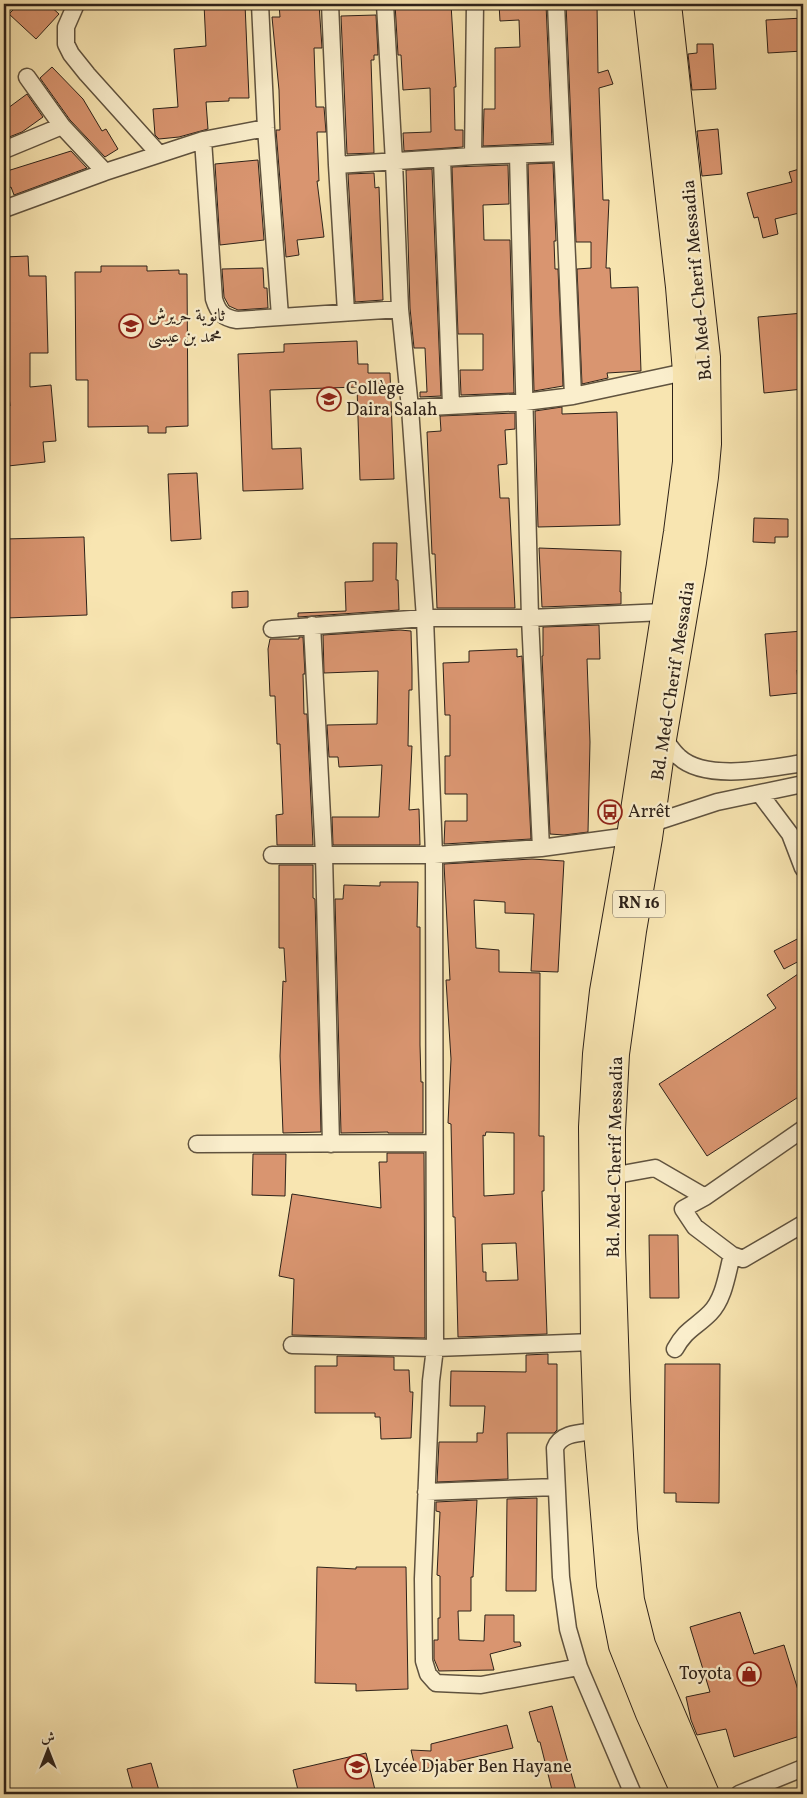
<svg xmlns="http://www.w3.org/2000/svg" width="807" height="1798" viewBox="0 0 807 1798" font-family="Vollkorn,Amiri,serif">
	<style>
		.building { fill: #d99570; stroke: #2e2219; fill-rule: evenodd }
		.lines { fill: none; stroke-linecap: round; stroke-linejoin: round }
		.minor-casing { stroke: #60533f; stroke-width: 19 }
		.highway-casing { stroke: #2e2219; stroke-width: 26 }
		.minor { stroke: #faeecc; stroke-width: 16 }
		.highway { stroke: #f8e5b1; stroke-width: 24 }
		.labels { text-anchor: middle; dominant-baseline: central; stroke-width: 4.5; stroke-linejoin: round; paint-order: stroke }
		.shield { fill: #faeecc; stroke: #6b5f4f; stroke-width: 1 }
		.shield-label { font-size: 16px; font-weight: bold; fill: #2e2219 }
		.street-label { font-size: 18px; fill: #2e2219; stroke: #faeecc }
		.poi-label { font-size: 18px; fill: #2e2219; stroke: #faeecc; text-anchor: start }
	</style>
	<rect width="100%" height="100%" fill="#f8e5b1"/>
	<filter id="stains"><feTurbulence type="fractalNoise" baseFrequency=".004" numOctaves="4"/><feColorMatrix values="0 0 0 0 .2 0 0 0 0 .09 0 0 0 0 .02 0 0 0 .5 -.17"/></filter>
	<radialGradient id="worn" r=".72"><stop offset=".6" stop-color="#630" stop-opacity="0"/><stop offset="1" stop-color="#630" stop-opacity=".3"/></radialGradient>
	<path class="building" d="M19 4H48L59 14 36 39 9 14Z
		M204 4H245L249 98H229V101L206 102 208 129 179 137 159 139 155 135 153 109 178 107 174 49 206 46Z
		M279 4H319L322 48H314L316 107H324L326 132H317L319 181H317L324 237 297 240 299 255 286 257 276 130H280L279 90 272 17H280Z
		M395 4H451L456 87H454L455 130H463V147L404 151 403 133 431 132 430 88 403 90 401 55H398Z
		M499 4H546L552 143 483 146 484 109H495V48L520 47 519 20 500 21Z
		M566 4H597L598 73 608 70 613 84 599 88 603 200H609L606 268H610L611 288 638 287 641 371 607 373 608 378 582 384 577 269 591 268V242H576Z
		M376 15 378 55H374V60H371L374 153 347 154 341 16Z
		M803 18V51L768 53 766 20Z
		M697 44H713L716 89 692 90 688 54 697 53Z
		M52 67 83 99 102 131 106 129 118 149 105 157 70 120 40 78Z
		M27 94 43 117 22 132 4 139V111Z
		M718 129 722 174 702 176 697 131Z
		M71 151 87 168 14 195 11 187 4 190V172Z
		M258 160 264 240 220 245 215 164Z
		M553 163 556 241H554L555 269H558L563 386 534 391 528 164Z
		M508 165 509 204 483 205 484 240H510L514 393 461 395 460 370H483V334H458L452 167Z
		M803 168V212L775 219 778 234 763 238 758 217 754 218 747 193 792 182 789 172Z
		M432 169 441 396 420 397V392H427L425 348H414L410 308 406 170Z
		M374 173 375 188 379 187 383 300 355 302 348 174Z
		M28 256 29 276H46L48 353H30V387L51 385 56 441 43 442 45 462 8 466V464L4 465V406H10L7 375H4V257Z
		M101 266H147V271L179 270V274H187L188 426 166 427V433H148V426L88 427V380H76L75 272H101Z
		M263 268 264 288H267L268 308 238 310 229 306 224 297 222 269Z
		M803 313V389L764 393 758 317Z
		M357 341 358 364H368V373H390L394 479 360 480 357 387 270 390 272 449 301 448 303 489 243 491 238 354 284 352V344Z
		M562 407V414L617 412 620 525 538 527 535 411Z
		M515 413V429L505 430 507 464 498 465 500 498H509L515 608H437L435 554H432L427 432 441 431 440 416Z
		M197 473 201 539 171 541 168 474Z
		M754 518 788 519V537H775V543L753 542Z
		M84 537 87 615 6 618 4 539Z
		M373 543H397L396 580H398L399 610 298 617V613L346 611 345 582 373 581Z
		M539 548 621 551 620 592H621V604L542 607Z
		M248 591V607L232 608V592Z
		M599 625 600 659H587L590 742 588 832 564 835 550 834 542 656H543V627Z
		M400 630 411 631 412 669V690H409L408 746H412L409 810 419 809 420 845H333L332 817H379L382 765 339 767 338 757H329L327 725 377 724 378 671 324 673 323 635Z
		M803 631V669L797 670 799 693 770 696 765 634Z
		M299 637H303L305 674H303L304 714H307L313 845H277L276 815 283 814 280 744H277L275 696H270L268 649 270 639H299Z
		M517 649V657L522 656 531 839 444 844 445 821H467V794H445V756H450V715H445L443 663 469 662V651Z
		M532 859 564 861 558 972 531 971 534 914 505 913V902L474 900 476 948 499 950V972L540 973 539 1136H544V1191H542L547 1334 458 1337 455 1217H453L451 1124 448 1123 451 1059 446 980H450L444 864ZM486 1132 514 1133V1194L484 1196 483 1135 485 1136ZM516 1243 518 1280 486 1281V1272H483L482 1244Z
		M279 865H313V898L315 899 321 1132 283 1133 280 1056 283 981 286 982 284 948H279Z
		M380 882H418L417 927H420V1045L421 1082H423V1133H388V1132L341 1133 335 899H343L344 885 380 886Z
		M803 936V959L784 969 774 951Z
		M798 974 803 982V1094L707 1156 659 1084 776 1008 767 995Z
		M387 1153H424L425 1338 292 1335 294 1279 279 1276 292 1194 381 1208 379 1162H387Z
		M253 1154H286L285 1196 252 1195Z
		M649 1235H678L679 1298H650Z
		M548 1354V1364H557V1430L554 1433H507L508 1479 437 1482 439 1442H477V1433H483L485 1406H450L451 1371 526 1372V1355Z
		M337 1356 394 1357V1370H409L410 1392H413L411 1438 381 1439 380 1417H375V1413H315V1366H337Z
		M665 1364H720L719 1503 676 1502V1493H664Z
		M537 1498 536 1591H506L507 1499Z
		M477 1500 473 1577H471V1611H458L459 1640 484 1641 485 1615H514V1642H520L521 1646 490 1654 494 1670 439 1671 434 1659V1640H438V1618H440V1576L437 1575 440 1512 436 1511V1502Z
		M317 1567 356 1569V1567H406L408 1689 356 1691V1684L315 1683Z
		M740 1612 754 1654 784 1645 803 1706V1735L734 1757 726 1729 697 1735 691 1720 686 1697 710 1692 690 1627Z
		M552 1706 577 1794H553L540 1742H538L529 1712Z
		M507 1725 513 1748 416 1771 411 1750 431 1751V1744Z
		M366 1753 376 1794H299L293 1770Z
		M151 1763 160 1794H134L127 1769Z"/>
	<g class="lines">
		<g class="minor-casing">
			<path id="minor" d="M76 4 66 27V44L71 54 87 74 159 154
				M260 4 266 128 280 316
				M330 4 337 165 346 312
				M385 4 394 162 400 309 410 408 425 618 434 855 435 1348 431 1381 423 1579 424 1661 428 1674 436 1683 481 1685 579 1667
				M556 4 573 396
				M27 77 62 126 105 172
				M203 140 214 299C218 312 223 318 237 320L400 309
				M4 150 62 126
				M518 155 530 618 541 848
				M473 156 475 4
				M442 159 451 406
				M337 165 473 156 562 153
				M4 209 105 172 203 140 266 128
				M410 408 525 402 573 396 685 372
				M312 625 324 855 331 1144
				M272 629 425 618H530L664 612
				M664 739C669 745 673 752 679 757 706 782 770 768 803 763
				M760 794 790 834 803 868
				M653 823 717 802 803 784
				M272 855H434L541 848 629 836 638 837
				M197 1144 434 1143
				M611 1176 655 1168 705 1197 683 1209 695 1227 732 1255 743 1259 803 1224
				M705 1197 803 1129
				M292 1345 435 1348 593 1342
				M675 1349C686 1329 695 1328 710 1313 724 1299 727 1274 732 1255
				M596 1431C582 1433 561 1432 555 1448L561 1577 568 1629 579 1667 633 1794
				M426 1492 556 1487
				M739 1794 803 1768"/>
		</g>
		<g class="highway-casing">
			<path id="highway" d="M646 4 678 287 685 372V462L676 532 629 836 602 991 595 1054 591 1127 593 1342 596 1431 609 1585 621 1646 648 1714 684 1794
				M669 4 708 357 709 444 706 477 694 562 664 739 650 838 634 931 617 1054 613 1129V1249L618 1400 625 1529 632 1600 643 1644 707 1794"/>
		</g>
		<use href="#minor" class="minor"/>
		<use href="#highway" class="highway"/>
	</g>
	<defs>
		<g id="university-ring" transform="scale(1.25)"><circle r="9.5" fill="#faeecc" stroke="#8f2418" stroke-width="1.5"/><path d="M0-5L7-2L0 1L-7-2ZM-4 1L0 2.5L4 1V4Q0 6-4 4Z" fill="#8f2418"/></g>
		<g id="school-ring" transform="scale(1.25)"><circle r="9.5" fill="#faeecc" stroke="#8f2418" stroke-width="1.5"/><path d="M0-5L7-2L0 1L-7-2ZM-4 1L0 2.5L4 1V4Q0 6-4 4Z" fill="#8f2418"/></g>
		<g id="bus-ring" transform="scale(1.25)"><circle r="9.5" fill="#faeecc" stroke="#8f2418" stroke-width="1.5"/><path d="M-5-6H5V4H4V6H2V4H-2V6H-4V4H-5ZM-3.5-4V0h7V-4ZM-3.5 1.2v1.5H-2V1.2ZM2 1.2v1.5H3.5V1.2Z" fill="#8f2418"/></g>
		<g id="shop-ring" transform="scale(1.25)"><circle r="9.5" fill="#faeecc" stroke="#8f2418" stroke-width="1.5"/><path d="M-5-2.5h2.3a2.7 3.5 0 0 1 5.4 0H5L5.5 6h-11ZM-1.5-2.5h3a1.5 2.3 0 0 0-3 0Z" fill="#8f2418"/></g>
	</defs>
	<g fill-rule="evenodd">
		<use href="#university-ring" x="131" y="326"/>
		<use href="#school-ring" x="329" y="399"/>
		<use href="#bus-ring" x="610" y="812"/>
		<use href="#shop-ring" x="749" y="1674"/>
		<use href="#school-ring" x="357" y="1767"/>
	</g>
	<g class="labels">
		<rect class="shield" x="613" y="890.5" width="52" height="27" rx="4"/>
		<g class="shield-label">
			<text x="639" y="904">RN 16</text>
		</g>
		<g class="street-label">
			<text transform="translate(698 280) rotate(-95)">Bd. Med-Cherif Messadia</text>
			<text transform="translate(674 681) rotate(-81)">Bd. Med-Cherif Messadia</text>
			<text transform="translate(616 1157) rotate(-89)">Bd. Med-Cherif Messadia</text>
		</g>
		<g class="poi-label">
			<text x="148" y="316">ثانوية حريرش<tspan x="148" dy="21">محمد بن عيسى</tspan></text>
			<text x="346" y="389">Collège<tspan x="346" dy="21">Daira Salah</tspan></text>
			<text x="628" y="812">Arrêt</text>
			<text x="732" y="1674" text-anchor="end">Toyota</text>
			<text x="374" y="1767">Lycée Djaber Ben Hayane</text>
		</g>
	</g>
	<rect width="807" height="1798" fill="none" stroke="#f8e5b1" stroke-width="20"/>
	<rect x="5" y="5" width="797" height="1788" fill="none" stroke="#2e2219" stroke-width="2.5"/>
	<rect x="10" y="10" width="787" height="1778" fill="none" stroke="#2e2219"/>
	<g transform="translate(48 1750)" stroke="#faeecc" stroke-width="4" paint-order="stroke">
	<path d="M0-4L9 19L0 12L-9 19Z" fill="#2e2219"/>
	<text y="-8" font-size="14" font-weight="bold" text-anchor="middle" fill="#2e2219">ش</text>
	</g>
	<rect width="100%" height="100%" filter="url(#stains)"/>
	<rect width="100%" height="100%" fill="url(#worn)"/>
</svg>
